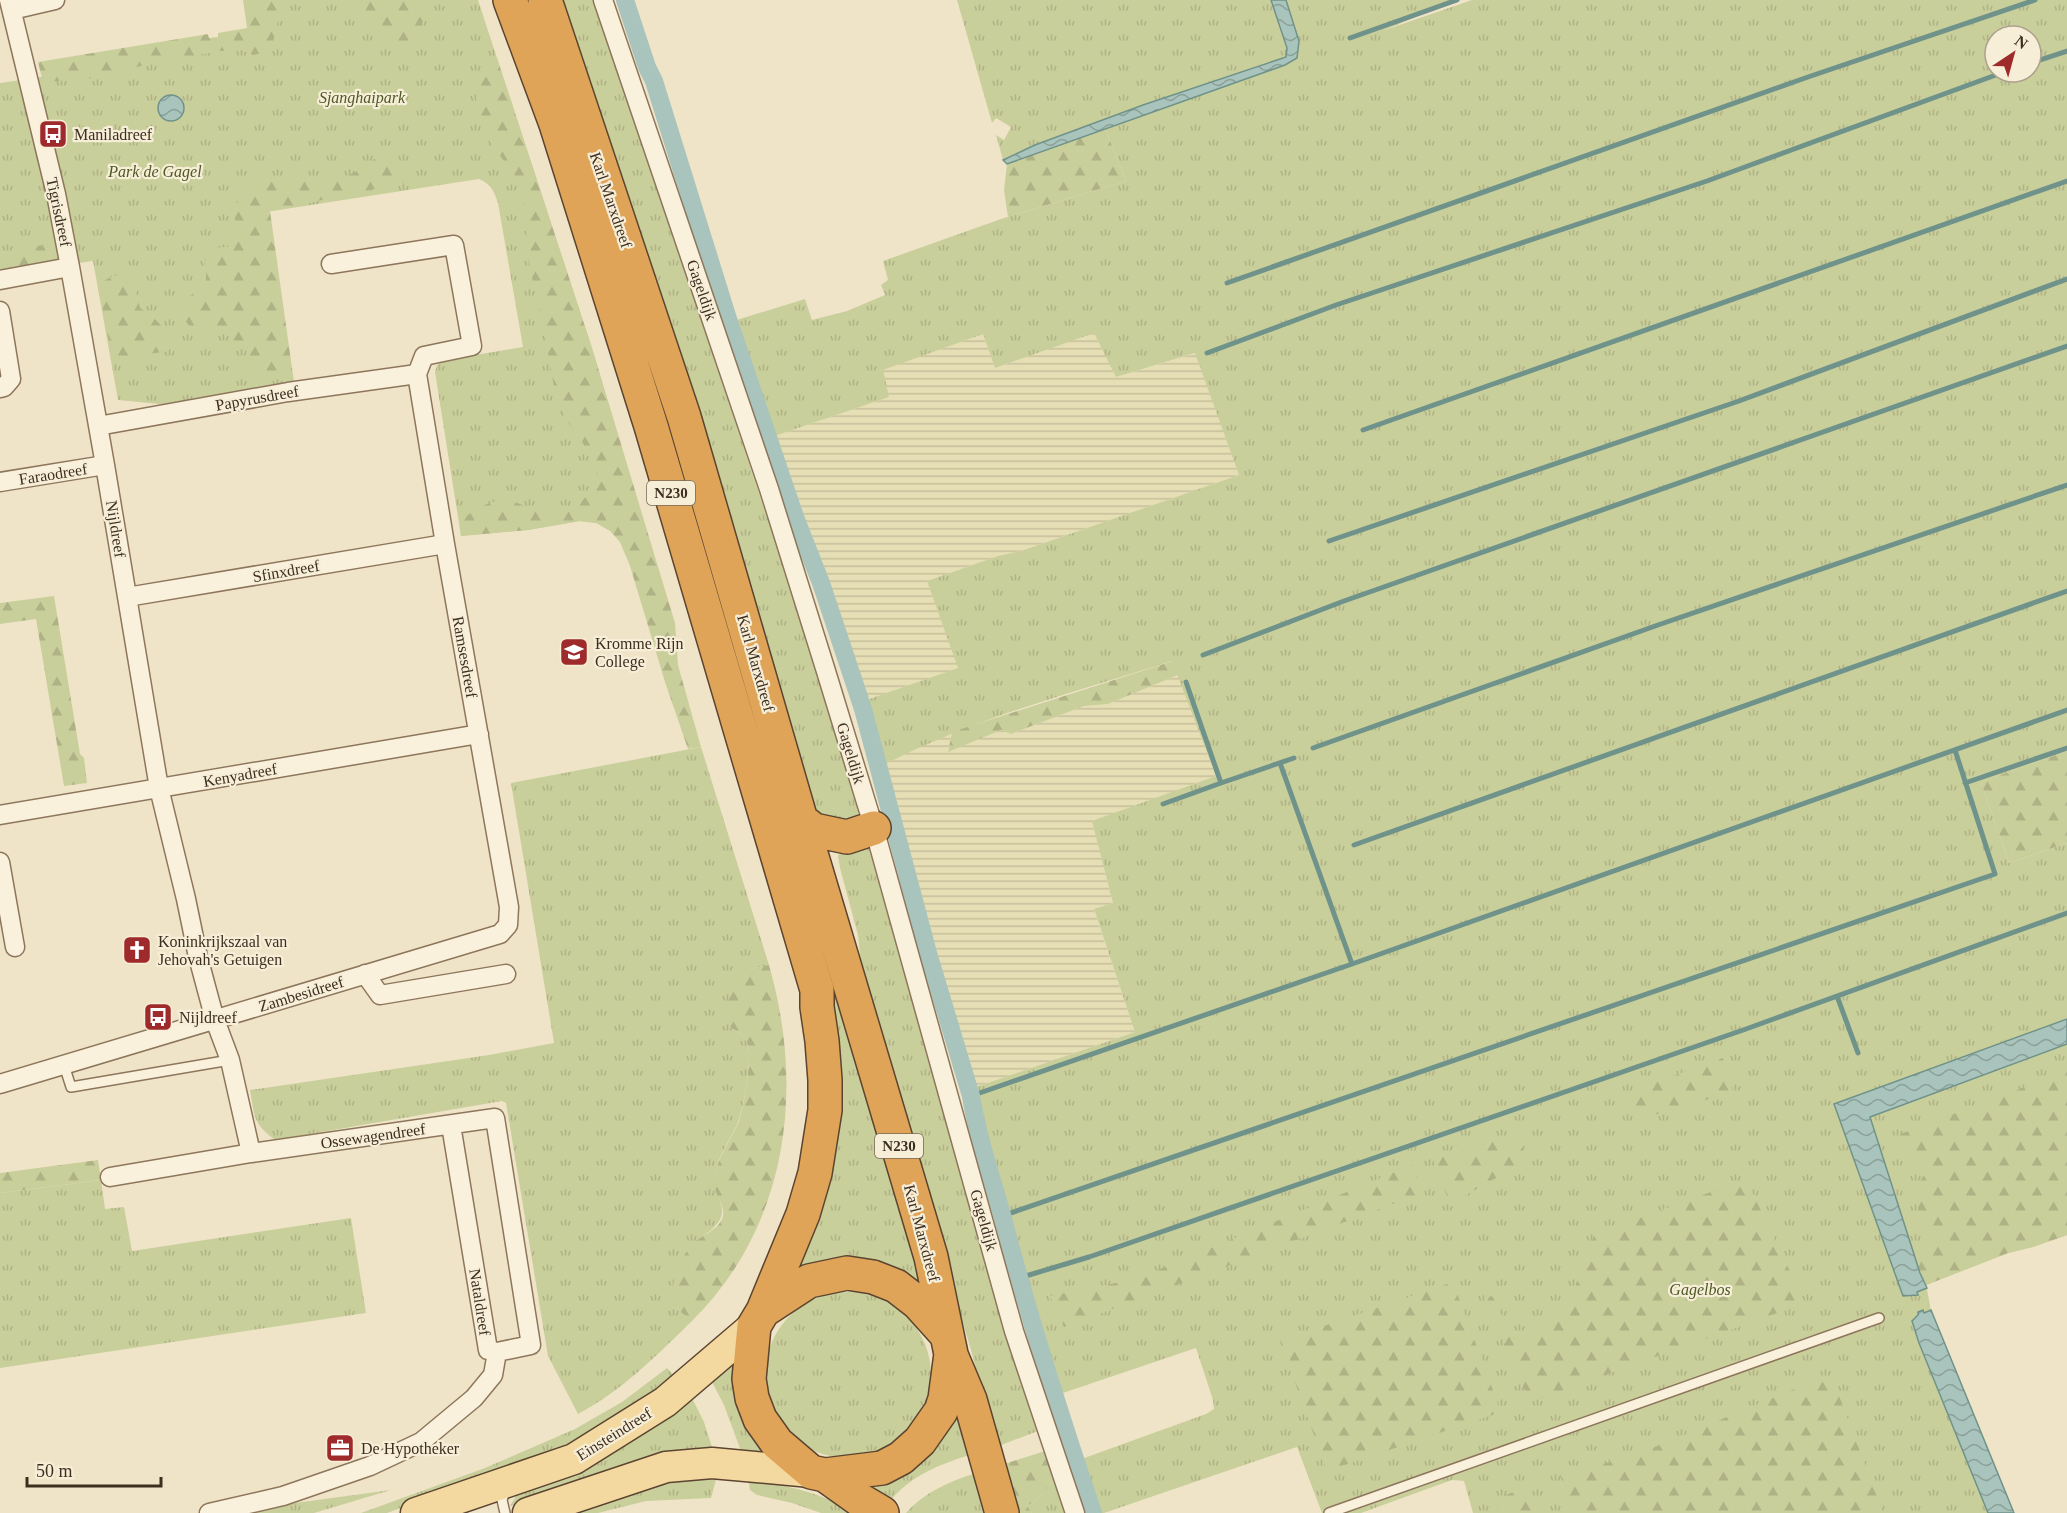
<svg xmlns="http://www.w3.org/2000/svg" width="2067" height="1513" viewBox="0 0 2067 1513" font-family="'Times New Roman',serif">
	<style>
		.farmland { fill: url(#farmland-rules) }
		.grass { fill: url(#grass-tufts); fill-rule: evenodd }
		.forest { fill: url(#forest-firs) }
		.water { fill: url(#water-waves); stroke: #6f938a; stroke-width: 1.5 }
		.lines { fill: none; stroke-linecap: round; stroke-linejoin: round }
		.stream { stroke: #6f938a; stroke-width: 5 }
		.canal { stroke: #a9c4bc; stroke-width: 18 }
		.lane-casing { stroke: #8d765c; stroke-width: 12 }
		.street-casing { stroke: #8d765c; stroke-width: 21 }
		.primary-casing { stroke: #5b4430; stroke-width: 33 }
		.highway-casing { stroke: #5b4430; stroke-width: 36 }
		.lane { stroke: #faf1dc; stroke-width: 9 }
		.street { stroke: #faf1dc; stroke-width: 18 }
		.primary { stroke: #f3d9a0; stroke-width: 30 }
		.highway { stroke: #e0a458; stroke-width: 33 }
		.labels { text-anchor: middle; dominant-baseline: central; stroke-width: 4.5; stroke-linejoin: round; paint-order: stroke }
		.shield { fill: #f7eed8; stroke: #756857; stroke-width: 1.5 }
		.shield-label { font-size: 15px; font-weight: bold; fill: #3d2e20 }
		.park-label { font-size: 16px; font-style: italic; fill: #4d5a26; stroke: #f7eed8 }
		.poi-label { font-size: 16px; fill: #3d2e20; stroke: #f7eed8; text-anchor: start }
		.street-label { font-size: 16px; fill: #3d2e20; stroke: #f7eed8 }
	</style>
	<defs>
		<pattern id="farmland-rules" width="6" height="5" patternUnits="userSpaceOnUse" patternTransform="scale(1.5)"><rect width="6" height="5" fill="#e6deb5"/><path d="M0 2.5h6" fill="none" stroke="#c6bf9b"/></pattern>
		<pattern id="grass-tufts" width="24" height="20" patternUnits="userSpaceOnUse" patternTransform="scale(1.5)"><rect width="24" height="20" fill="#c9cf9b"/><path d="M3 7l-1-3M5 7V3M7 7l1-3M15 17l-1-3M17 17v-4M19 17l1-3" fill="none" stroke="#aeb285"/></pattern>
		<pattern id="forest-firs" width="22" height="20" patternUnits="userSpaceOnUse" patternTransform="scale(1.5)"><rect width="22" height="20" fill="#c9cf9b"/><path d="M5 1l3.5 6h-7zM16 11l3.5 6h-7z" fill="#aeb285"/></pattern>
		<pattern id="water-waves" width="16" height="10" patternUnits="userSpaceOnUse" patternTransform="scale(1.5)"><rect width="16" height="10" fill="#a9c4bc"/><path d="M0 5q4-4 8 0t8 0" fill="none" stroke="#8ba098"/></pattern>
	</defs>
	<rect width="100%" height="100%" fill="#f0e4c8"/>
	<path class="farmland" d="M1094 332 1116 377 1196 353 1239 475 1024 550 998 556 927 581 959 668 855 704 766 439 889 397 882 370 983 334 995 368Z
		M1178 675 1216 776 1093 822 1113 903 1094 910 1135 1032 962 1092 876 769 915 748 952 732 948 751 1001 730 1011 734 1084 706 1108 704Z"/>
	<path class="grass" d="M255 0H478L592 348 643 520 596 523 580 521 528 530 461 536 435 372 437 365 445 360 523 347 498 203C494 191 491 184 479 179L266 212 286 368H292L294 382 200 408 118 400 93 261 0 274V83L262 44Z
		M519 0H536L661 372 924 1279 918 1281C895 1261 856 1254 827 1259 816 1262 805 1266 795 1270L825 1200 833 1154 837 1091Z
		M556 0H597L715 362 803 624 860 808 854 823 839 827 810 811Z
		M957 0H1271L1287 48 1286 57 1143 105 1035 145 1003 160 996 135 1004 140 1011 127 996 118 992 123Z
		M1286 0H1455L1385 30 1472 0H2067V751L1981 782 2009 863 2067 843V1235L2033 1247 2008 1253 1926 1285 1931 1310 2014 1513H1473L1464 1481 1452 1480 1361 1513H1322L1297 1447 1104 1513H1092L1076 1461 1206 1414 1214 1409 1213 1400 1196 1348 1051 1397 1013 1281 962 1092 1135 1032 1094 909 1113 903 1092 821 1216 776 1172 661C1073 693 969 719 876 769L855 704 958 668 927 581 998 556 1024 550 1239 475 1195 353 1116 377 1094 333 995 368 983 334 883 370 889 397 766 439 727 323 805 299 812 320 847 311 885 295 881 285 888 280 883 261 1001 219 1126 181 1105 128 1285 65 1299 41ZM1995 36H2031V72H1995Z
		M701 747 769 965 751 969 729 1026C736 1031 745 1036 748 1045 752 1059 744 1108 738 1122 732 1137 721 1151 717 1167 707 1203 744 1210 700 1238L678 1309 693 1320C657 1355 622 1391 578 1414L548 1356 506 1103 502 1101 275 1140C252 1123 255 1116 250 1090L489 1055 554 1043 511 783Z
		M871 846 966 1193 1038 1431 996 1447 971 1350 863 984 858 935 840 868 838 856 844 848Z
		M101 1180 105 1209 124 1207 132 1251 351 1218 366 1313 0 1368V1193Z
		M765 1375a83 83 0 1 1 166 0a83 83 0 1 1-166 0Z
		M733 1360C734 1371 733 1382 734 1393 737 1417 752 1437 767 1455L742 1454 724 1405 711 1380Z
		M667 1368 678 1380 601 1431 514 1467 387 1513H361L485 1468 575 1429 622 1402Z
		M691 1396 704 1422 714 1453 557 1491 510 1506 516 1496Z
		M958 1402 973 1454C943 1463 908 1476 889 1503L866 1487Z
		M979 1472 991 1513H906C926 1491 951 1481 979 1472Z
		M717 1476 711 1498 646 1501 598 1513H552L633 1485Z
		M1055 1478 1066 1513H1032L1027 1506 1037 1500Z
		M748 1479C787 1485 823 1494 858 1513H821L792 1503 757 1495 750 1490Z
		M391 1490 314 1513H253L295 1503Z"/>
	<path class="forest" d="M243 0H290C277 20 274 28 273 51L253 55 241 50 220 51 141 66 87 79 43 82 38 62 208 34 209 38 218 37V33L247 28Z
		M342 0H424L426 10 418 37 401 50 387 47 353 5Z
		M497 58 592 348 675 623 678 665 701 747 688 749 665 682 630 566 620 542 610 531 596 523 580 521 528 530 461 536 459 521C471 513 484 502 500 501 512 499 520 505 531 508 561 516 589 507 598 475L583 443 568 422 556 397 540 311 530 269 522 192 515 176 490 142 476 98 478 76 486 65Z
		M1105 128 1126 181 1008 217 1004 190 1007 164Z
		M382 153C399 155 403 168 408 182L270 211 292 368 255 374 246 369 248 354 254 342 238 346 223 327C215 327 203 331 195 329 190 327 186 323 185 319 175 296 196 296 204 285 208 279 205 268 205 261L214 248 235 246C235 232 233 201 243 191 261 174 318 185 343 177 358 173 370 162 382 153Z
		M52 243 56 261 0 270V254Z
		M123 275 133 279 140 308C157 319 169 329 169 351L112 359 98 284 113 276Z
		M54 596 80 754 84 758 87 783 64 786 36 619 0 624V603Z
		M1173 661 1178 675 1108 704 1084 706 1011 734 1001 730 948 752 952 732Z
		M2067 751V843L2009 863 1981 782Z
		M769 965C805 1090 788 1225 693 1320 688 1317 681 1313 678 1309 665 1291 679 1260 691 1246 700 1235 716 1232 722 1219 727 1207 715 1196 714 1184 714 1181 715 1175 716 1171 720 1153 732 1138 739 1121 744 1107 752 1059 748 1045 745 1036 736 1031 729 1026 725 1006 729 980 750 970 755 967 763 966 769 965Z
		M1723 1058 1733 1092 1637 1120 1631 1091Z
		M2067 1071V1235L2033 1247 2008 1253 1926 1285 1914 1254 1932 1249 1913 1192 1924 1175 1898 1135Z
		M1518 1135 1526 1161 1450 1204 1433 1159Z
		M98 1160 101 1180 0 1193V1173Z
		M1412 1165 1422 1193 1064 1327 1050 1296 1136 1279Z
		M1746 1179 1805 1303 1530 1402 1483 1294 1493 1297 1518 1351 1570 1301 1594 1235Z
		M1453 1282 1501 1412 1327 1471 1280 1341Z
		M1811 1382H1834L1883 1513H1573L1560 1475 1633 1456Z
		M1045 1451 1055 1478 1037 1500 1027 1506 1032 1513H1016L1001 1465Z
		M1528 1487 1537 1513H1498L1494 1499Z"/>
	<path class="water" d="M1271 0H1286L1299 41 1297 58 1285 65 1007 164 1003 160 1035 145 1143 105 1286 57 1287 48Z
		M158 108a13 13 0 1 1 26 0a13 13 0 1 1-26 0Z
		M2067 1019V1044L1870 1117 1920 1273 1927 1288 1917 1292 1918 1295 1903 1296 1834 1104Z
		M1923 1310 1924 1313 1931 1310 2014 1513H1988L1919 1343 1912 1321 1918 1315V1312Z"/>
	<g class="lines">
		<path class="stream" d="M1350 38 1457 0
			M2031 63 2067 51
			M1227 283 1808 77 2035 0
			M1207 353 1336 305 1707 181 2004 72
			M1363 430 2067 181
			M1329 541 1739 401 2067 279
			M1203 655 1344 601 2067 346
			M1313 748 1658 625 2067 485
			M1280 763 1352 964
			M1221 783 1294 758
			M1965 783 2067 748
			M1163 804 1221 783 1186 682
			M1354 845 2067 591
			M1837 996 1858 1053
			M971 1096 1352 964 2067 710
			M1002 1216 1995 874 1955 750
			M1019 1278 1089 1257 1746 1029 2067 913"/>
		<path class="canal" d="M625 0 647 67 654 81 728 319 795 517 821 583 863 709 928 953 971 1096C977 1136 991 1175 1002 1215 1028 1315 1060 1415 1093 1513"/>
		<g class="lane-casing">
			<path id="lane" d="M64 1065 71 1087 230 1060
				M505 1513 502 1500 506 1489
				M1329 1513 1879 1318"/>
		</g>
		<g class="street-casing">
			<path id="street" d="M9 0 56 194 70 267 105 465 159 788 186 899 198 957 215 1020 230 1060 251 1153
				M603 0 769 489 825 668 874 828 1014 1331 1075 1513
				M12 10 55 0
				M331 264 454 245 472 346 424 356 417 374
				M0 280 70 267
				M0 311 11 379 4 387 0 388
				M0 482 105 465
				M127 597 445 544
				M0 815 479 734
				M0 862 15 947
				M365 974 380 995 506 974
				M0 1084 500 934 508 925 509 907 445 544 417 374 288 392 98 426
				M110 1177 251 1153 495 1118 531 1345 497 1352 488 1350 451 1125
				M209 1513 283 1496 370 1466 421 1442 474 1398 493 1375 497 1352"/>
		</g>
		<g class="primary-casing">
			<path id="primary" d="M416 1513 574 1459 665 1402 754 1326
				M528 1513 666 1467 712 1463 811 1472"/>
		</g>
		<g class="highway-casing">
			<path id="highway" d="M510 0 556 124 651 426 817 990V1007L822 1041 825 1080V1110L815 1173 803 1214 763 1311
				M545 0 684 417 801 820 931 1257 951 1354 945 1399 941 1411 920 1441 901 1458 882 1468 825 1475 811 1472 777 1443 760 1419 752 1398 749 1379 754 1326 763 1311 809 1281 847 1273 873 1277 896 1286 918 1303 945 1333
				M801 820 814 830 847 837 874 828
				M951 1355 970 1400 1002 1513
				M825 1475 860 1500 882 1513"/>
		</g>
		<use href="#lane" class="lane"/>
		<use href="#street" class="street"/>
		<use href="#primary" class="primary"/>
		<use href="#highway" class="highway"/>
	</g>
	<defs>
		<g id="bus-square" transform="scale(1.5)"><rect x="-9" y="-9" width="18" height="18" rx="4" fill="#9e2a2b" stroke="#f7eed8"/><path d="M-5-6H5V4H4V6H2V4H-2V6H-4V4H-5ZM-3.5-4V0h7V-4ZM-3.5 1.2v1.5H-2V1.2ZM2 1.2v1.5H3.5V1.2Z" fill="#fff"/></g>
		<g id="school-square" transform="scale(1.5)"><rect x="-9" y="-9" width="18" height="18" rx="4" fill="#9e2a2b" stroke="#f7eed8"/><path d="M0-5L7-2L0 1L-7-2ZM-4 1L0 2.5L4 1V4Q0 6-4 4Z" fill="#fff"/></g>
		<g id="church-square" transform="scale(1.5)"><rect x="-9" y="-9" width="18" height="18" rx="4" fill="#9e2a2b" stroke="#f7eed8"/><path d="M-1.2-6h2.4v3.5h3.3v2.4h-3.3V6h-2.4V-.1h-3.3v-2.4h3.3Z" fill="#fff"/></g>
		<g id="office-square" transform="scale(1.5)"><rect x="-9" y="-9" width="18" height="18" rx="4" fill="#9e2a2b" stroke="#f7eed8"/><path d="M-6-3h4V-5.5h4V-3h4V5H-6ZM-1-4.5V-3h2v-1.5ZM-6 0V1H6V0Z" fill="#fff"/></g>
	</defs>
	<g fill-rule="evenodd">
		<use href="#bus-square" x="53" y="134"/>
		<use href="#school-square" x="574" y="652"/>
		<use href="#church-square" x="137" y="950"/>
		<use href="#bus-square" x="158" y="1017"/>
		<use href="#office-square" x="340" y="1448"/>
	</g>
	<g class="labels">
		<g class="shield">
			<rect x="647" y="481" width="48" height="24" rx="4.5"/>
			<rect x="875" y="1134" width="48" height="24" rx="4.5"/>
		</g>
		<g class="shield-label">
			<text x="671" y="493">N230</text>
			<text x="899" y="1146">N230</text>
		</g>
		<g class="park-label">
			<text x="362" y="97">Sjanghaipark</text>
			<text x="155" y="171">Park de Gagel</text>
			<text x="1700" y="1289">Gagelbos</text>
		</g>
		<g class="poi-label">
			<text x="74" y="134">Maniladreef</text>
			<text x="595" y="643">Kromme Rijn<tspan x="595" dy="18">College</tspan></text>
			<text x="158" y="941">Koninkrijkszaal van<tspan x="158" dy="18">Jehovah's Getuigen</tspan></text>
			<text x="179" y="1017">Nijldreef</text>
			<text x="361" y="1448">De Hypotheker</text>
		</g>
		<g class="street-label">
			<text transform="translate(611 200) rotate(71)">Karl Marxdreef</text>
			<text transform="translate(59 212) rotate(78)">Tigrisdreef</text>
			<text transform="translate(702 290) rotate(71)">Gageldijk</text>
			<text transform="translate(257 398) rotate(-10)">Papyrusdreef</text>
			<text transform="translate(53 474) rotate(-9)">Faraodreef</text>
			<text transform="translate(116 529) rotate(81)">Nijldreef</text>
			<text transform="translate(286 571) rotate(-10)">Sfinxdreef</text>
			<text transform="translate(465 657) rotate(80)">Ramsesdreef</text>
			<text transform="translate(756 663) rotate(74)">Karl Marxdreef</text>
			<text transform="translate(851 753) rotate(73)">Gageldijk</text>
			<text transform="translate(240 775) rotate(-10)">Kenyadreef</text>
			<text transform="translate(301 994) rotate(-17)">Zambesidreef</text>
			<text transform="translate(373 1136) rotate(-8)">Ossewagendreef</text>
			<text transform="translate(984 1220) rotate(74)">Gageldijk</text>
			<text transform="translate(922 1233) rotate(75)">Karl Marxdreef</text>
			<text transform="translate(480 1302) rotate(81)">Nataldreef</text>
			<text transform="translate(614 1434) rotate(-32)">Einsteindreef</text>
		</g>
	</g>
	<g transform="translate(2013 54) rotate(36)"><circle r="28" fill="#f7eed8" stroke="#ada18e" stroke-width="1.5"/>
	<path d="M0-4.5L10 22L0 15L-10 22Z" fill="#9e2a2b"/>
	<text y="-9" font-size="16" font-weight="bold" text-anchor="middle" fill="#3d2e20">N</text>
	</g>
	<path d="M27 1477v9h134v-9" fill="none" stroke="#3d2e20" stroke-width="3"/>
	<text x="36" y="1477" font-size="18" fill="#3d2e20" stroke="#f7eed8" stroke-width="4.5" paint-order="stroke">50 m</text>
</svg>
